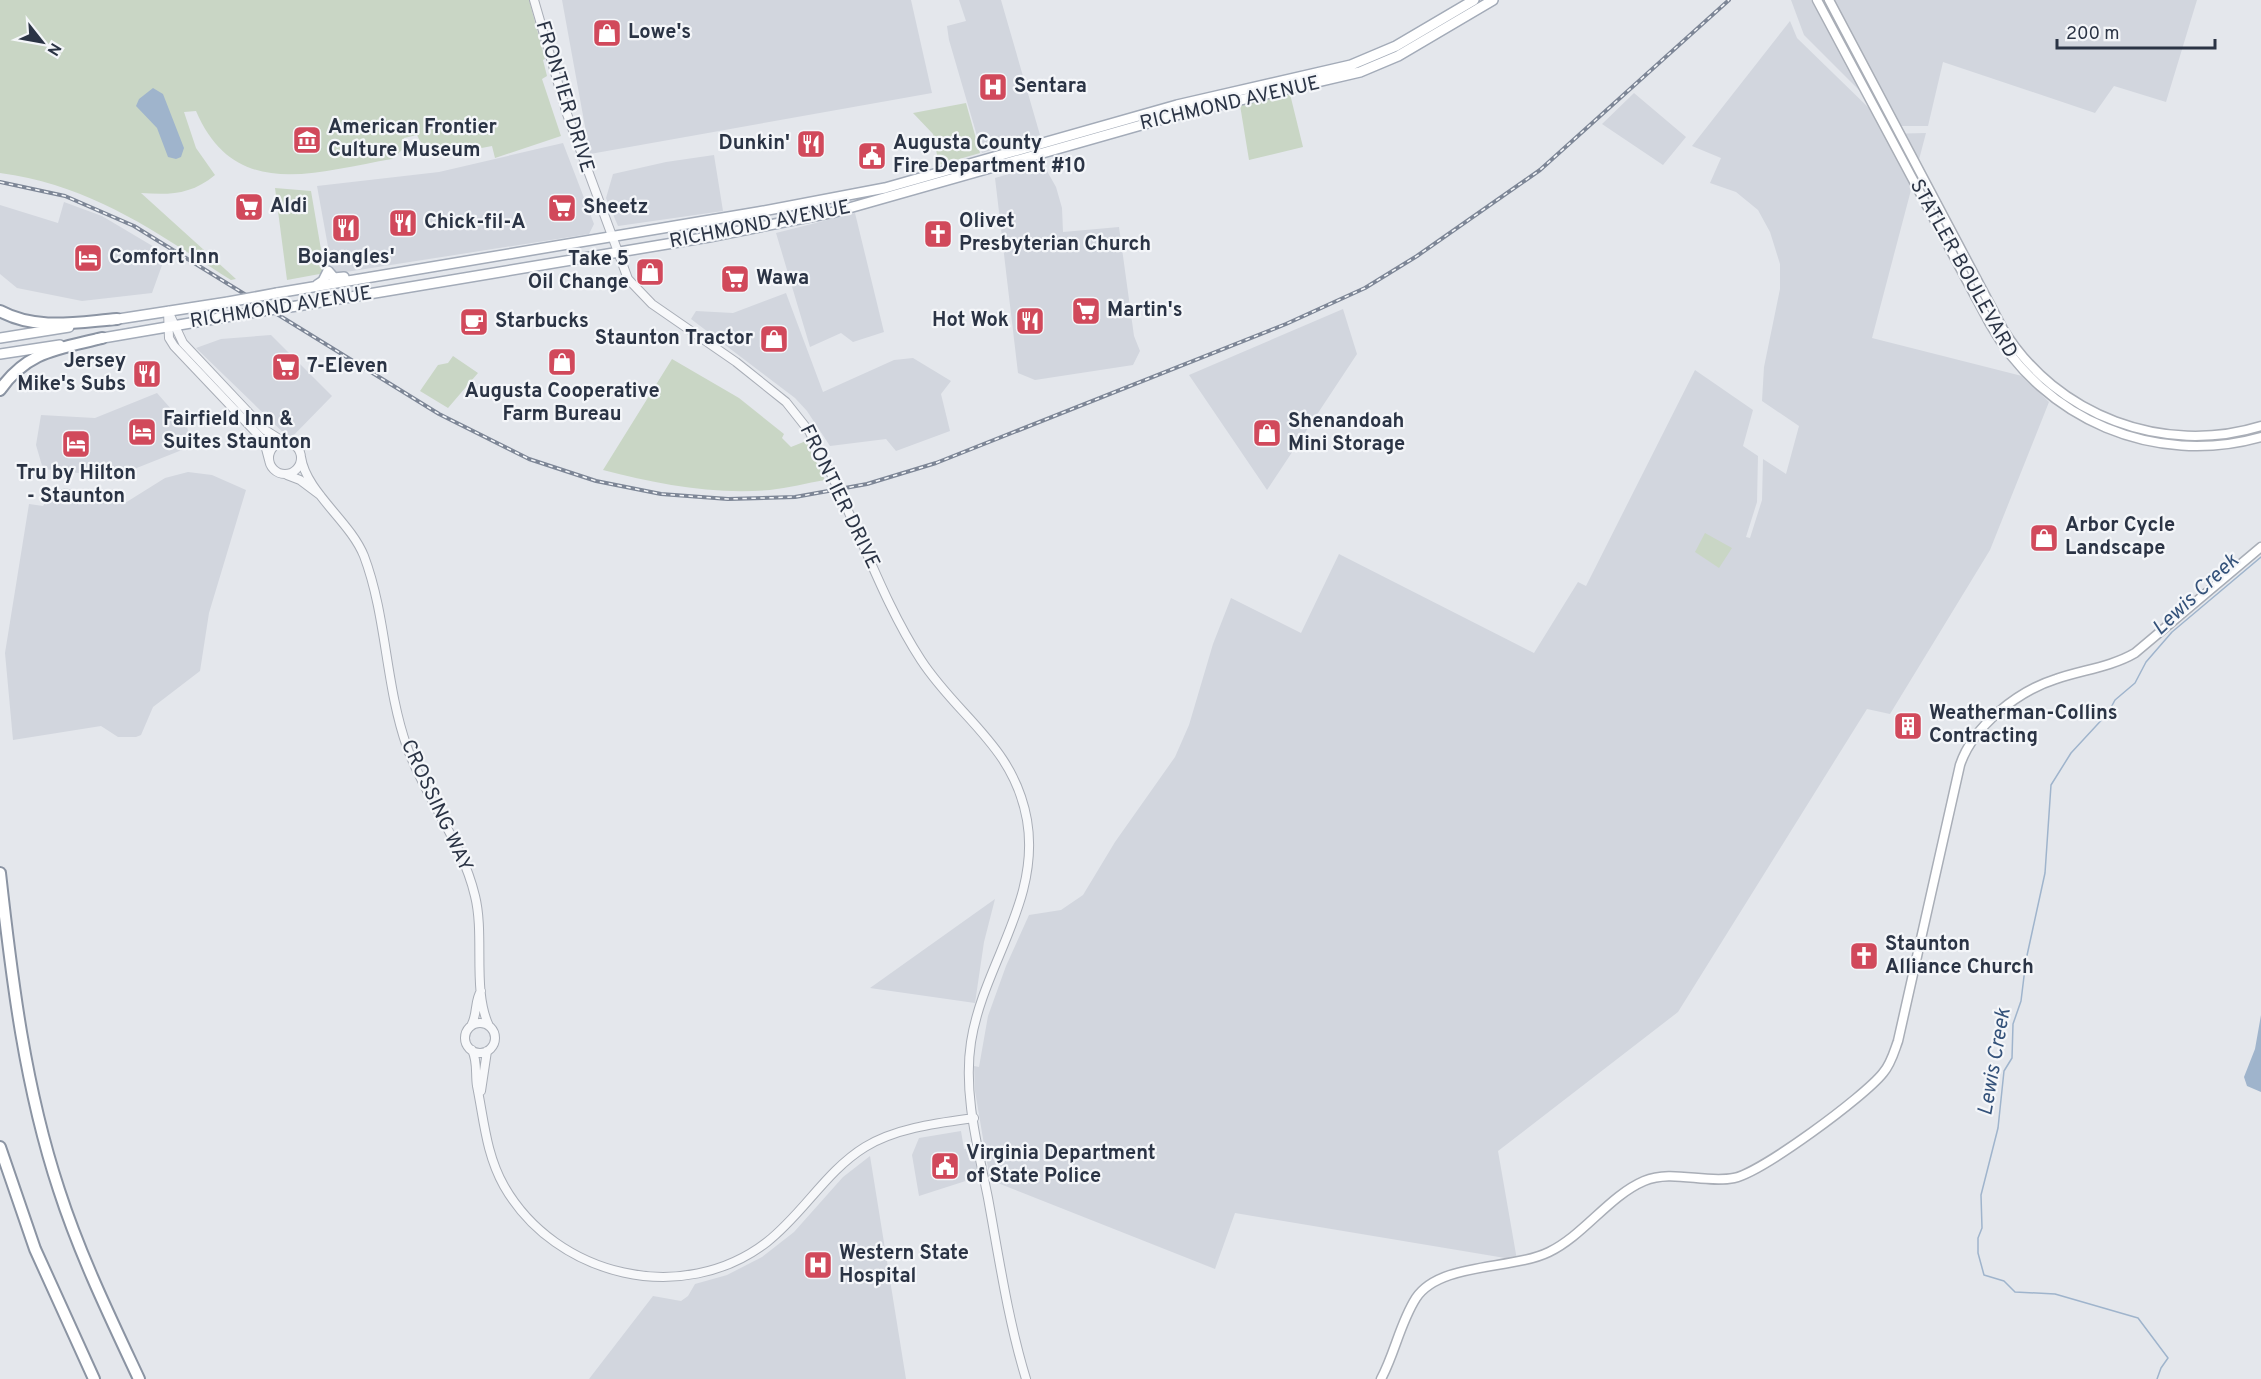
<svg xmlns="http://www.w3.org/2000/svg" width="2261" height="1379" viewBox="0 0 2261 1379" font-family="Overpass,sans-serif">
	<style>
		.built { fill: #d2d6de }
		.green { fill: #c9d6c5 }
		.water { fill: #9fb4cc }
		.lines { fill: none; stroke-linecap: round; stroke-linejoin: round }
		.stream { stroke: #9fb4cc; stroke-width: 1.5 }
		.tertiary-casing { stroke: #a9aeb7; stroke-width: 10 }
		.secondary-casing { stroke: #a9aeb7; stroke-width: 11 }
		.primary-casing { stroke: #a3abb8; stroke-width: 12 }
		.motorway-casing { stroke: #8b94a3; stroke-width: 14 }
		.tertiary { stroke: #f7f8fa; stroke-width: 8 }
		.secondary { stroke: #fff; stroke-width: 8 }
		.primary { stroke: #fff; stroke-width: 9 }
		.motorway { stroke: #fff; stroke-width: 10 }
		.rail-casing { stroke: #7d8696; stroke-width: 4 }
		.rail { stroke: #f4f6f9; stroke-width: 1.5; stroke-dasharray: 4.5; stroke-linecap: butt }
		.tertiary-bridge-casing { stroke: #a9aeb7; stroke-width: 10; stroke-linecap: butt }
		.primary-bridge-casing { stroke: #a3abb8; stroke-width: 12; stroke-linecap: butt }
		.tertiary-bridge { stroke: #f7f8fa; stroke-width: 8 }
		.primary-bridge { stroke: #fff; stroke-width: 9 }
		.labels { text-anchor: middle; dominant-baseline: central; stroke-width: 4.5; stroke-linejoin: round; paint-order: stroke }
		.poi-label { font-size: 20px; font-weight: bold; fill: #2b3445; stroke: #f4f6f9; text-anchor: start }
		.street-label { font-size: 20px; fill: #2b3445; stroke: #f4f6f9 }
		.water-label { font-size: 21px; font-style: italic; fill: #34527a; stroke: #f4f6f9 }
	</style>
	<rect width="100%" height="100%" fill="#e4e7ec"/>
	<path class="built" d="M562 0H911L932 93 590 154Z
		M959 0H1001L1040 135 982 153 949 40 947 26 966 21Z
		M1791 0H1811L1863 94 1804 35Z
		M1834 0H2197L2166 102 2114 86 2095 113 1943 62 1928 126H1901Z
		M1790 21 1797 38 1871 110 1884 134 1926 133 1872 338 2022 376 2049 402 1990 550 1890 714 1867 709 1678 1012 1498 1151 1517 1260 1235 1213 1215 1269 990 1180 975 1091 974 1066 979 1067 988 1016 1006 966 1029 915 1061 910 1083 895 1115 842 1175 757 1189 725 1213 644 1231 598 1301 633 1339 554 1534 653 1578 582 1586 586 1695 370 1753 410 1743 446 1758 456 1757 502 1746 537 1750 538 1762 500 1763 459 1786 474 1799 426 1762 401 1764 367 1780 289V264L1770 232 1758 210 1736 192 1710 183 1721 158 1692 146Z
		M1634 93 1686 137 1663 165 1602 124Z
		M563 143 594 224 589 234 333 274 317 186 439 172Z
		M714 155 723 211 618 226 606 198 613 174 666 162Z
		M1043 164 1056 187 1062 208 1063 232 1119 227 1134 336 1140 351 1133 365 1035 380 1018 373 995 178Z
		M64 202 102 216 166 254 152 293 82 301 17 288 0 274V205L58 223Z
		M855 213 884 332 853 342 841 333 810 347 776 233Z
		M786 293 823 392 894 360 913 358 951 381 941 394 950 431 896 451 886 439 830 446 807 411 795 398 691 319 696 311 733 313Z
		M1343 309 1357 354 1267 490 1189 375Z
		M271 335 332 396 290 439 196 348 221 339Z
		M157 393 187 427 192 446 114 477 43 469 36 445 41 415 95 418Z
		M188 472 212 475 246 490 209 613 200 671 153 707 141 735 136 737H118L101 726 13 740 5 653 29 504 43 506 52 493 65 488 98 496 111 495 118 491 125 503 165 478Z
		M995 899 984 942 975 1003 870 988Z
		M961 1131 964 1149 973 1148 978 1177 919 1196 912 1155 919 1138Z
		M870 1156 906 1379H589L653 1296 681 1301 688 1296 695 1284 727 1275 762 1257 794 1232 843 1177Z"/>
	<path class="green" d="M0 0H529L545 59 543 60 547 76 542 79 561 136 495 158 492 146C467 150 430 166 417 135L404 138 402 150 392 159C315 172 235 202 196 111L184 112 196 148 215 175C191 195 169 195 141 193L236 279 231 280C153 231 94 186 0 173Z
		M1290 94 1303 147 1249 160 1240 105Z
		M966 103 980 153 939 165 933 134 913 113Z
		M275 188 311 191 325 273 287 280Z
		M453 356 478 373 448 408 420 391 438 365 448 363Z
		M672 359 739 398 784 434 782 438 791 447 806 441 825 480C807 483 788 488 770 490 713 495 657 484 603 470Z
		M1705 533 1732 548 1719 568 1695 552Z"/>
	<path class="water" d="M153 88 163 94 184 148 181 157 176 159 168 157 157 128 136 106 139 99Z
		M2261 1015V1092L2247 1086 2244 1077 2255 1049Z"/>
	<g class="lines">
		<path class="stream" d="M2157 1379 2161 1368 2168 1358 2138 1318 2055 1294 2015 1292 2004 1281 1984 1275 1978 1253V1238L1982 1228 1981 1195 1998 1128 2004 1071 2012 1058 2013 1024 2021 1001 2026 960 2045 873 2051 785 2071 753 2108 713 2115 700 2135 683 2146 662 2172 632 2261 557"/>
		<g class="tertiary-casing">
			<path id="tertiary" d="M534 0 567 114 628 279 652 304 736 362 786 402 809 431 833 478
				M168 311 169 338 174 346 264 441 269 460
				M168 311 183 343 265 430 284 442
				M269 458a16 16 0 1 1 32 0a16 16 0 1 1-32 0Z
				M301 457C306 492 350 521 364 556 387 617 385 685 407 747 425 798 462 841 475 896 485 936 472 990 489 1026
				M287 475 300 480 320 495
				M844 502C868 554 889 611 921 660 958 717 1014 746 1027 820 1041 901 983 965 971 1042 963 1093 978 1148 988 1198 999 1258 1008 1320 1026 1379
				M465 1038a15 15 0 1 1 30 0a15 15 0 1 1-30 0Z
				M471 1026C478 1014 474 1001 481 991
				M472 1050C478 1062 475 1074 477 1086 484 1120 486 1154 504 1186 556 1277 683 1307 767 1242 803 1214 826 1171 865 1147 896 1128 938 1123 974 1118
				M481 1091 487 1051"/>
		</g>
		<g class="secondary-casing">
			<path id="secondary" d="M1817 0 1990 324C2044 420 2155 467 2261 437
				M1829 0 2003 329C2056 416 2164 456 2261 426
				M1381 1379C1395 1353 1400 1323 1416 1298 1440 1262 1512 1270 1549 1252 1584 1235 1609 1196 1644 1181 1672 1169 1705 1184 1734 1178 1762 1172 1864 1097 1883 1073 1891 1064 1894 1052 1898 1041L1960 765C1973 726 2018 691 2056 679 2082 670 2111 667 2135 653L2261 547"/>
		</g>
		<g class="primary-casing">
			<path id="primary" d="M317 285 323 281 328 271 334 278 344 277
				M277 293 758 212 885 188 1177 105 1351 65 1396 46 1474 0
				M297 306 709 237 835 212 1180 114 1360 72 1398 56 1493 0
				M112 320 228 302
				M0 338 69 327
				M97 339 249 313
				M0 354 60 345"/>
		</g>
		<g class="motorway-casing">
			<path id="motorway" d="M0 311C37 331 78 322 117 319
				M0 390C27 351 58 349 102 338
				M0 873C12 981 25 1087 59 1190 80 1255 110 1317 139 1379
				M0 1147 35 1249 94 1379"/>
		</g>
		<use href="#tertiary" class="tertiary"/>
		<use href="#secondary" class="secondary"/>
		<use href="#primary" class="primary"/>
		<use href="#motorway" class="motorway"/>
		<g class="rail-casing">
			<path id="rail" d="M0 182 65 196 134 226 439 414 529 459 596 481 661 494 728 499 795 497 867 484 936 463 1286 324 1365 288 1417 256 1540 170 1729 0"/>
		</g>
		<use href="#rail" class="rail"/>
		<g class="tertiary-bridge-casing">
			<path id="tertiary-bridge" d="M833 478 844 502"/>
		</g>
		<g class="primary-bridge-casing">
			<path id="primary-bridge" d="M228 302 277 293
				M249 313 297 306"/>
		</g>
		<use href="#tertiary-bridge" class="tertiary-bridge"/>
		<use href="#primary-bridge" class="primary-bridge"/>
	</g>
	<defs>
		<g id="shop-square" transform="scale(1.5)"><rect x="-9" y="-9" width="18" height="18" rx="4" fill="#d1495b" stroke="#f4f6f9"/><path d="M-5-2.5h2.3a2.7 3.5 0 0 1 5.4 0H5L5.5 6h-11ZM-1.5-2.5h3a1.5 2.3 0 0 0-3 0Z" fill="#fff"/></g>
		<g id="hospital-square" transform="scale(1.5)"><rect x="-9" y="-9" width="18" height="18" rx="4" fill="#d1495b" stroke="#f4f6f9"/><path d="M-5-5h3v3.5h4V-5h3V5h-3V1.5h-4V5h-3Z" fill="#fff"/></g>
		<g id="museum-square" transform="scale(1.5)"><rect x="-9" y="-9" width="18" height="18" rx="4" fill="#d1495b" stroke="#f4f6f9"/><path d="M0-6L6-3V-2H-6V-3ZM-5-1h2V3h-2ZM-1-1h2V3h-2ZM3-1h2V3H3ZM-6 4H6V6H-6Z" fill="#fff"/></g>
		<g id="restaurant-square" transform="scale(1.5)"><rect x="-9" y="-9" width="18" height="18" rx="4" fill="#d1495b" stroke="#f4f6f9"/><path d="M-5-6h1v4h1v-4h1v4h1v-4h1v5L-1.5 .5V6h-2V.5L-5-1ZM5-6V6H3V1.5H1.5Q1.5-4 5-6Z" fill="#fff"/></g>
		<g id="civic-square" transform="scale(1.5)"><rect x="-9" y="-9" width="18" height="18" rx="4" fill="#d1495b" stroke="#f4f6f9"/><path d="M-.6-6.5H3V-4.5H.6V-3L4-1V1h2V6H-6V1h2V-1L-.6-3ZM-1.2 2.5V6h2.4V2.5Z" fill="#fff"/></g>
		<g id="supermarket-square" transform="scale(1.5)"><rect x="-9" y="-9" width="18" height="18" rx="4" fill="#d1495b" stroke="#f4f6f9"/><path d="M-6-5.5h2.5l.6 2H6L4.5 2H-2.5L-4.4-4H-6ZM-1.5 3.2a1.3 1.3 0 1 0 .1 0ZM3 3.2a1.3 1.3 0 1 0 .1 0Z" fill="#fff"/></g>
		<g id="church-square" transform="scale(1.5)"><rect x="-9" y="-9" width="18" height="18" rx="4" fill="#d1495b" stroke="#f4f6f9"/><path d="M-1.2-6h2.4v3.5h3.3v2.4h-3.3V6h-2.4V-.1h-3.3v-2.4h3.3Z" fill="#fff"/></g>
		<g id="hotel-square" transform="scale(1.5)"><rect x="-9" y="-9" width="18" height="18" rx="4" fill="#d1495b" stroke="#f4f6f9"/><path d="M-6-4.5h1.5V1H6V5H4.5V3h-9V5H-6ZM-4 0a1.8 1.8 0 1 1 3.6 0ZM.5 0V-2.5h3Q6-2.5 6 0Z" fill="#fff"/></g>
		<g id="cafe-square" transform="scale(1.5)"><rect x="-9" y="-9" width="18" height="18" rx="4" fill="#d1495b" stroke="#f4f6f9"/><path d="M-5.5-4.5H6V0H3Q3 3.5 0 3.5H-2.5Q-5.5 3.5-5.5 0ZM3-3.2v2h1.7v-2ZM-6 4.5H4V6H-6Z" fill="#fff"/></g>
		<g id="building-square" transform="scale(1.5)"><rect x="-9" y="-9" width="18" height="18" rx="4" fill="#d1495b" stroke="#f4f6f9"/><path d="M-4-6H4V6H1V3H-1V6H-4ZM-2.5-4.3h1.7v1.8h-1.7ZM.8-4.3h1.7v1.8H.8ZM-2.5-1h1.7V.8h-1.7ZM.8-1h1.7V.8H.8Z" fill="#fff"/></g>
	</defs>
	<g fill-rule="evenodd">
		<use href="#shop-square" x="607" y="33"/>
		<use href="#hospital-square" x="993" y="87"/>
		<use href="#museum-square" x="307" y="140"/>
		<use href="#restaurant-square" x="811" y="144"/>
		<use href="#civic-square" x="872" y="156"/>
		<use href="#supermarket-square" x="249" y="207"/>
		<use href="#supermarket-square" x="562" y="208"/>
		<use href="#restaurant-square" x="403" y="223"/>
		<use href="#restaurant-square" x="346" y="228"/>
		<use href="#church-square" x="938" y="234"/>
		<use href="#hotel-square" x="88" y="258"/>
		<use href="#shop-square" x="650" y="272"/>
		<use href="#supermarket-square" x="735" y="279"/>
		<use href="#supermarket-square" x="1086" y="311"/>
		<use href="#restaurant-square" x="1030" y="321"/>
		<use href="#cafe-square" x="474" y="322"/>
		<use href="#shop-square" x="774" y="339"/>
		<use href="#shop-square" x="562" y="362"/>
		<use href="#supermarket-square" x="286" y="367"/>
		<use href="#restaurant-square" x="147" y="374"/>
		<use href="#hotel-square" x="142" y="432"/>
		<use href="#shop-square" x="1267" y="433"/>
		<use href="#hotel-square" x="76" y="444"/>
		<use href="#shop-square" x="2044" y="538"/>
		<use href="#building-square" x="1908" y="726"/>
		<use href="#church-square" x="1864" y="956"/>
		<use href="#civic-square" x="945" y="1166"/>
		<use href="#hospital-square" x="818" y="1265"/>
	</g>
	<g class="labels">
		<g class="poi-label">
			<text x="628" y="33">Lowe's</text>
			<text x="1014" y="87">Sentara</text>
			<text x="328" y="128">American Frontier<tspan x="328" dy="23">Culture Museum</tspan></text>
			<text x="790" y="144" text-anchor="end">Dunkin'</text>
			<text x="893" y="144">Augusta County<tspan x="893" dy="23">Fire Department #10</tspan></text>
			<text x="270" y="207">Aldi</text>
			<text x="583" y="208">Sheetz</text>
			<text x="959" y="222">Olivet<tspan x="959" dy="23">Presbyterian Church</tspan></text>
			<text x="424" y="223">Chick-fil-A</text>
			<text x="109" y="258">Comfort Inn</text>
			<text x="346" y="258" text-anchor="middle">Bojangles'</text>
			<text x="629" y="260" text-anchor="end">Take 5<tspan x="629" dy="23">Oil Change</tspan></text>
			<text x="756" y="279">Wawa</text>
			<text x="1107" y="311">Martin's</text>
			<text x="1009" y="321" text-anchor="end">Hot Wok</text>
			<text x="495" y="322">Starbucks</text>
			<text x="753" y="339" text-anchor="end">Staunton Tractor</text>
			<text x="126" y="362" text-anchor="end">Jersey<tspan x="126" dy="23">Mike's Subs</tspan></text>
			<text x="307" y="367">7-Eleven</text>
			<text x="562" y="392" text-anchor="middle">Augusta Cooperative<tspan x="562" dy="23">Farm Bureau</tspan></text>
			<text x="163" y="420">Fairfield Inn &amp;<tspan x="163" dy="23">Suites Staunton</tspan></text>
			<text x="1288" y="422">Shenandoah<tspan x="1288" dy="23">Mini Storage</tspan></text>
			<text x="76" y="474" text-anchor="middle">Tru by Hilton<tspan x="76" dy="23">- Staunton</tspan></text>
			<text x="2065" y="526">Arbor Cycle<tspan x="2065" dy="23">Landscape</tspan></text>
			<text x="1929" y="714">Weatherman-Collins<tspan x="1929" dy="23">Contracting</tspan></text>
			<text x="1885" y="945">Staunton<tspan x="1885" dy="23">Alliance Church</tspan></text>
			<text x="966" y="1154">Virginia Department<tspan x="966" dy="23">of State Police</tspan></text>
			<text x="839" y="1254">Western State<tspan x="839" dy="23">Hospital</tspan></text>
		</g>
		<g class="street-label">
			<text transform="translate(564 97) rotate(73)">FRONTIER DRIVE</text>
			<text transform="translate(1230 104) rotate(-13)">RICHMOND AVENUE</text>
			<text transform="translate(760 225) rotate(-11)">RICHMOND AVENUE</text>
			<text transform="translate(1963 269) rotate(61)">STATLER BOULEVARD</text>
			<text transform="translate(281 308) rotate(-9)">RICHMOND AVENUE</text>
			<text transform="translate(839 497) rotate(64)">FRONTIER DRIVE</text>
			<text transform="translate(436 806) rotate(65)">CROSSING WAY</text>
		</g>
		<g class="water-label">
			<text transform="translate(2196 595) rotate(-43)">Lewis Creek</text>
			<text transform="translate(1995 1062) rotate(-80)">Lewis Creek</text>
		</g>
	</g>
	<g transform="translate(42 42) rotate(121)" stroke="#f4f6f9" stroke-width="4.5" paint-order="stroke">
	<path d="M0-4.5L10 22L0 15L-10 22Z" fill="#2b3445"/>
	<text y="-9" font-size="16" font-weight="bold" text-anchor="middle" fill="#2b3445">N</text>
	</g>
	<path d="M2057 39v9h158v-9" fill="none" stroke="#2b3445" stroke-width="3"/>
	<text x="2066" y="39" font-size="18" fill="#2b3445" stroke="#f4f6f9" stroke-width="4.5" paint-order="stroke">200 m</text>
</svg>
